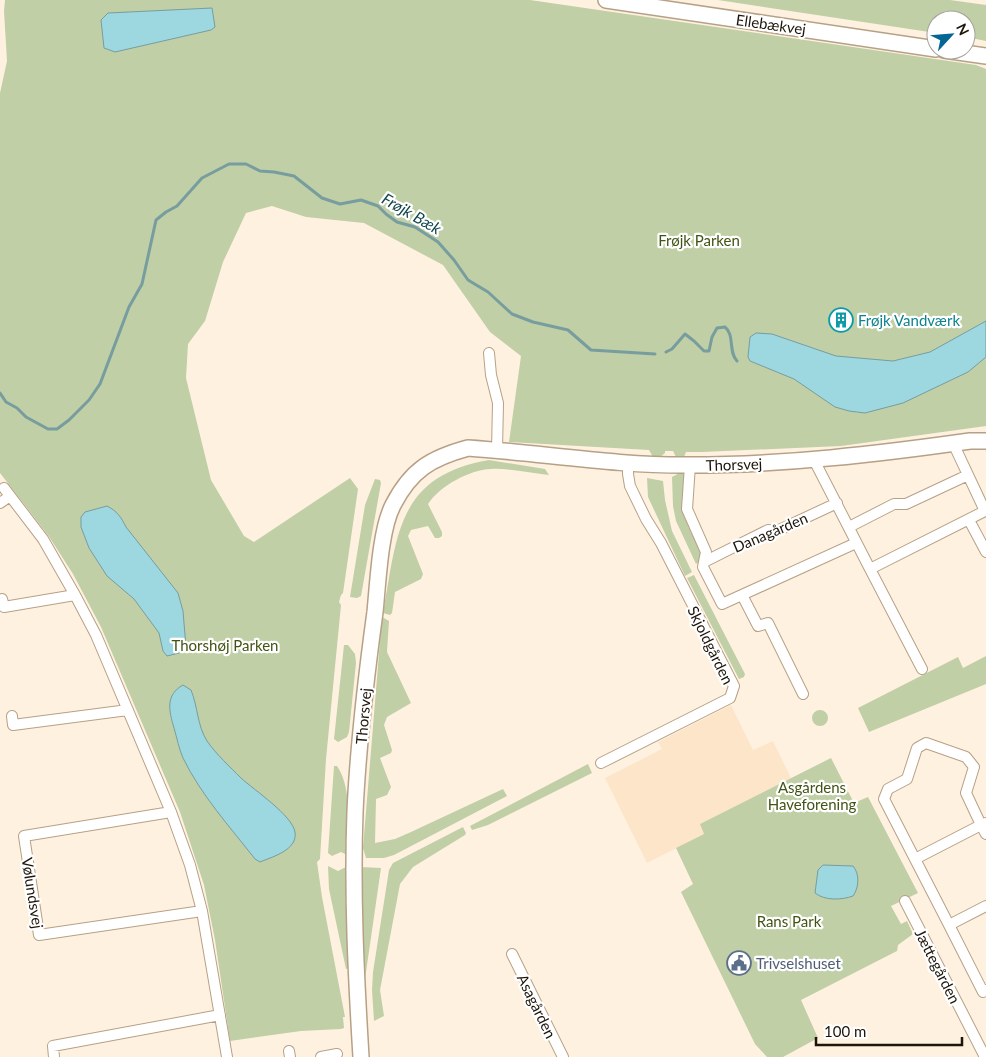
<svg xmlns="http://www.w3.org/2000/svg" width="986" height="1057" viewBox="0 0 986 1057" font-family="Lato,sans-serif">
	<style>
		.built { fill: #fce5c9 }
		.green { fill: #c0cfa6 }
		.water { fill: #9dd7df; stroke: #779d9f }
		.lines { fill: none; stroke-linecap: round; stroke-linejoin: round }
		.stream { stroke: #779d9f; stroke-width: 3 }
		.street-casing { stroke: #b7a186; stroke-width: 12 }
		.secondary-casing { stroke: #b7a186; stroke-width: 18 }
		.street { stroke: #fff; stroke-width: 10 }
		.secondary { stroke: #fff; stroke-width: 15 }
		.labels { text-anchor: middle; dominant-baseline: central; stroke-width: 4.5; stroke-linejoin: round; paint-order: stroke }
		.street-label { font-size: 15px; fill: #1d150a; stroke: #fff }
		.park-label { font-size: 15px; fill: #425414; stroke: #fff }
		.culture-label { font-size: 15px; fill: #0d838f; stroke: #fff; text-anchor: start }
		.service-label { font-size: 15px; fill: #4e5e75; stroke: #fff; text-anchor: start }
		.water-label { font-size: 16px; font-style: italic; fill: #11464c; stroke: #fff }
	</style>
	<rect width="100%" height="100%" fill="#fff1e0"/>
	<path class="built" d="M731 705 753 750 773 741 791 778 700 824 704 834 647 863 605 778 662 749 658 742Z"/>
	<path class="green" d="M5 0H530L976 65 986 69V426L841 446 702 452H686L684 457H676L673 451H665V453L660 457H653L649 450 509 442 521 356 490 332 443 265 364 223 306 217 272 206 246 213 223 262 205 321 188 344 186 378 211 480 244 536 254 542 350 478 358 489 343 593 341 595 339 602 341 605 326 759 320 859 317 862 322 897 345 1017H343L344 1028 341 1029 301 1031 230 1041 215 940 204 885 180 812 101 627 73 574 48 535 0 473V93L7 61 4 11Z
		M718 0H950L986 5V41L966 37V20H936V33Z
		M489 460 545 469 549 475C531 473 508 468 491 469 469 470 440 486 428 504L442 532V536L439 538H435L428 526 411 530 408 536 423 574 421 579 395 592 392 613 390 615 383 613C397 537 396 476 489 460Z
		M683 471 685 475C685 491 682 508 687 523 691 536 702 547 702 560L696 564 676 521 673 506 672 477Z
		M647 478 663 481 665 500 672 531 692 572 685 576 648 497Z
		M375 479 380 480 381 483 361 596 357 598 350 597 365 505Z
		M694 575 745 674 744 677 739 679 687 578Z
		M382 617 389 621 387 652 411 703 387 717 384 725 392 750 391 753 380 758 391 787 387 795 376 799 375 843 395 839 411 832 503 789 507 796 394 855 384 858H366L363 848Z
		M344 645H348L355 654 356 663 349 732 347 737 338 742 334 739Z
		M986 656V684L869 732 858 708 958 657 963 668Z
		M812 718a8 8 0 1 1 16 0a8 8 0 1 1-16 0Z
		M831 758 854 803 868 797 918 893 891 906 901 924 907 921 913 934 898 945 897 951 801 1000 818 1038 783 1057H767L755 1044 681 892 693 884 676 848 704 834 700 824Z
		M588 764 592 773 488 825 472 830 470 826Z
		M334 766H337C352 787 349 831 349 856L341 852 332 856 328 853Z
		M463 827 466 833 465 835 413 867 400 884 380 990 384 1016 374 1021 372 990 373 972 389 870 393 863Z
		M328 866 338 871 348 866 349 968 346 969 329 889Z
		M360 867 381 868 365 979 362 978Z"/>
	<path class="water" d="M212 8 215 27 211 30 115 52 104 48 101 20 108 13Z
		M986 321V357L968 372 903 403 865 413 849 411 835 407 794 379 750 361 748 357 750 337 756 333 772 334 836 356 893 361 930 352Z
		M107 506C117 511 121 517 126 527L178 593 183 611 186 647 179 653 167 656 163 651 159 633 134 599 107 576 89 548 81 527V517L85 512Z
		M183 685 191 690C198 707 197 725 207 741 216 754 230 767 241 778 254 790 292 815 295 832 298 850 272 857 260 862L255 859C230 827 201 795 183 758 179 749 177 738 174 728 169 711 165 695 183 685Z
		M823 865 853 866C860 874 859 888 853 896 842 900 825 901 815 893L818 870Z"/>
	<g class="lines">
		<path class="stream" d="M666 352 672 349 685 334 694 341 704 351H709L712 337 717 328 725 327C735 335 728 352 737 361
			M0 393 6 402 17 408 26 417 48 429H57L69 420 89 400 100 384 129 307 142 284 156 220 166 212 177 206 202 178 229 164H246L260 171 274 172 294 176 322 198 340 204 361 200 378 206 386 214 397 222 415 227 438 242 454 260 468 280 488 292 512 314 533 322 568 330 591 350 655 354"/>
		<g class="street-casing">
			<path id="street" d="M489 353 491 375 498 403 497 450
				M814 460 870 569
				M690 465 687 509 706 552 703 567 722 604 856 543
				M4 488 43 539 75 595 96 635 171 812 190 865 202 911 227 1057
				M0 503 10 496
				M969 520 986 552
				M849 527 894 504H906L968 475
				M704 562 768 530 777 531 837 503
				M742 595 758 626 768 623 803 694
				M2 599 4 607 75 595
				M922 669 870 569 985 511 953 443
				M12 716 13 725 128 710
				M601 763 730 698 734 686 661 543 646 519 630 486 628 474V462
				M171 812 24 836 39 935 202 911
				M986 823 981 825 986 834
				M915 859 981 825 966 793 974 767 966 757 926 743 917 748 907 779 888 789 884 799 949 925
				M905 901 985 1057
				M986 906 949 925 983 992 986 990
				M512 954 563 1057
				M289 1051 290 1057
				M54 1057 53 1046 220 1015
				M321 1057 337 1054"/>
		</g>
		<g class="secondary-casing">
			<path id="secondary" d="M606 0 936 49
				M944 50 986 56
				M361 1057C356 975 352 893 355 812 358 745 366 678 375 612 378 583 380 530 393 505 411 470 431 458 468 448 542 453 617 466 691 465 784 465 878 454 970 441H986"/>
		</g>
		<use href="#street" class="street"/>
		<use href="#secondary" class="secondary"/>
	</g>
	<defs>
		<g id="building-ring" transform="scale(1.25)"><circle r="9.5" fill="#fff" stroke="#0f9aa8" stroke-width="1.5"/><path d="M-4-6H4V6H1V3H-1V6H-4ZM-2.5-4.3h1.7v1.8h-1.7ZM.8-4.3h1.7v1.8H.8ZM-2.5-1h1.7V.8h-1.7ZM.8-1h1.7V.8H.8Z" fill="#0f9aa8"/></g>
		<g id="civic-ring" transform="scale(1.25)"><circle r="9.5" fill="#fff" stroke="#5c6f8a" stroke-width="1.5"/><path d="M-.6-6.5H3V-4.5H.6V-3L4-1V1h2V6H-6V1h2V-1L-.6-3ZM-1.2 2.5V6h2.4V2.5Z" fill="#5c6f8a"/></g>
	</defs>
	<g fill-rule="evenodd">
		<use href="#building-ring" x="841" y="320"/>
		<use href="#civic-ring" x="739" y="963"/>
	</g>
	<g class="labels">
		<g class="street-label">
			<text transform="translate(771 24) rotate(8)">Ellebækvej</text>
			<text transform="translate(734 464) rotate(-2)">Thorsvej</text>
			<text transform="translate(770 532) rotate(-23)">Danagården</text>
			<text transform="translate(711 645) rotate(64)">Skjoldgården</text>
			<text transform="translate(363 716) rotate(-85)">Thorsvej</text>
			<text transform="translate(33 893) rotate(81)">Vølundsvej</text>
			<text transform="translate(938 966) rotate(63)">Jættegården</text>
			<text transform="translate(537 1006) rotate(64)">Asagården</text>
		</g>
		<g class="park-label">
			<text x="699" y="240">Frøjk Parken</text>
			<text x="225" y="645">Thorshøj Parken</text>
			<text x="812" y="787">Asgårdens<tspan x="812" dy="17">Haveforening</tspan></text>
			<text x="789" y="921">Rans Park</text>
		</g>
		<g class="culture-label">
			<text x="858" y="320">Frøjk Vandværk</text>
		</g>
		<g class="service-label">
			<text x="756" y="963">Trivselshuset</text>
		</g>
		<g class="water-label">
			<text transform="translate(412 213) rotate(30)">Frøjk Bæk</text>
		</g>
	</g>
	<g transform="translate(951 35) rotate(64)"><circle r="24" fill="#ffffff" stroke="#a5a19d"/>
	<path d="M0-4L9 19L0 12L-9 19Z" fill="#036695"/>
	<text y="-8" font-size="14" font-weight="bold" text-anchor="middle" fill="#1d150a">N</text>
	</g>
	<path d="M816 1037v8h146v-8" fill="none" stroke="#1d150a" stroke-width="2.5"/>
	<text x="824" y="1037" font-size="15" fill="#1d150a" stroke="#ffffff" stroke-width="4" paint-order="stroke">100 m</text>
</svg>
